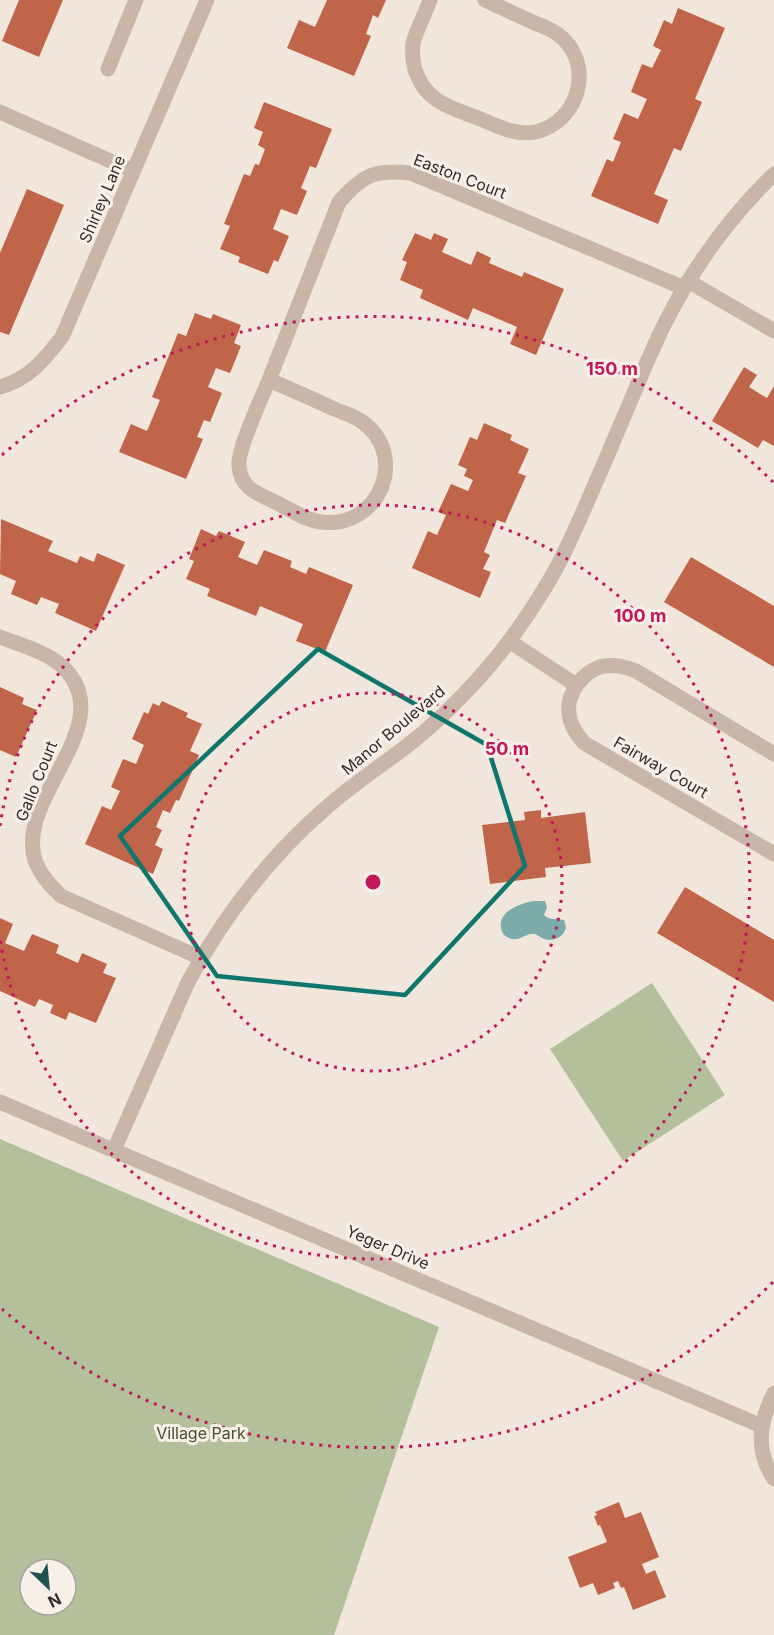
<svg xmlns="http://www.w3.org/2000/svg" width="774" height="1635" viewBox="0 0 774 1635" font-family="Inter,sans-serif">
	<style>
		.green { fill: #b4bf9c; fill-rule: evenodd }
		.water { fill: #7cabac }
		.building { fill: #c0654a }
		.lines { fill: none; stroke-linecap: round; stroke-linejoin: round }
		.service { stroke: #c8b6a8; stroke-width: 15 }
		.minor { stroke: #c8b6a8; stroke-width: 15 }
		.tertiary { stroke: #c8b6a8; stroke-width: 15 }
		.marked { fill: none; stroke: #0f766e; stroke-width: 4.5; stroke-linejoin: round }
		.ring { fill: none; stroke: #c2185b; stroke-width: 3; stroke-dasharray: 3 6 }
		.labels { text-anchor: middle; dominant-baseline: central; stroke-width: 6; stroke-linejoin: round; paint-order: stroke }
		.street-label { font-size: 16px; fill: #352c28; stroke: #f8f0e8 }
		.park-label { font-size: 16px; fill: #45522d; stroke: #f8f0e8 }
		.centre { fill: #c2185b; stroke: #f8f0e8; stroke-width: 3 }
		.ring-label { font-size: 18px; text-anchor: middle; font-weight: bold; fill: #c2185b; stroke: #f8f0e8; stroke-width: 6; stroke-linejoin: round; paint-order: stroke }
	</style>
	<rect width="100%" height="100%" fill="#f0e6db"/>
	<path class="green" d="M652 983 725 1095 623 1161 550 1049Z
		M0 1139 439 1327 334 1635H0ZM30 1569H66V1605H30Z"/>
	<path class="water" d="M534 901H545L547 907 544 915C550 921 556 918 564 920L566 928C563 937 554 942 544 939 541 938 538 935 535 934 526 932 519 943 509 938 504 936 502 933 501 928 498 911 521 903 534 901Z"/>
	<path class="building" d="M19 0H63L39 57 2 41Z
		M327 0H386L378 18 373 15 366 34 371 36 354 76 287 48 299 20 315 27Z
		M678 8 725 28 695 99 702 102 681 151 674 148 654 194 668 200 658 224 591 196 607 159 613 162 621 142 613 139 624 113 638 119 647 99 631 92 642 64 652 68 661 50 653 46 664 20 672 24Z
		M264 102 332 129 316 168 310 166 301 188 307 191 297 215 281 209 273 229 289 236 278 262 274 260 268 274 238 262 240 257 220 249 230 226 224 224 244 174 250 176 255 164 259 165 265 149 258 145 263 132 254 128Z
		M27 189 64 205 9 335 0 332V253Z
		M415 233 431 240 434 233 448 239 442 252 471 265 477 251 491 258 489 263 522 277 524 272 564 289 536 355 510 344 517 327 473 308 468 320 420 298 423 290 400 280 407 262 402 260Z
		M195 313 211 319 213 314 241 325 234 343 241 346 230 373 216 368 208 387 222 393 210 422 204 420 197 437 203 439 186 479 119 452 131 424 147 431 160 400 152 397 178 333 186 336Z
		M744 367 757 375 749 387 767 398 774 386V446L763 440 758 448 712 421Z
		M484 423 512 435 510 440 529 449 518 473 526 476 505 523 497 520 484 552 490 555 483 569 491 572 480 598 412 568 428 531 437 535 446 515 438 512 451 484 468 491 473 480 464 476 467 469 458 465 470 437 477 440Z
		M1 519 53 541 48 551 77 563 80 556 94 562 97 553 125 565 96 631 55 613 59 604 41 597 37 605 11 594 16 581 0 574Z
		M201 529 216 536 219 531 245 542 238 557 257 565 264 550 292 561 290 567 306 574 309 567 353 585 325 652 296 641 303 624 260 606 256 616 207 596 210 589 186 579 194 561 189 559Z
		M691 557 774 606V667L664 602Z
		M0 687 24 698 22 704 37 710 16 757 0 750Z
		M162 701 188 713 186 717 202 724 190 751 199 755 179 801 176 800 170 813 163 810 156 827 162 830 155 845 163 849 153 874 85 844 102 806 111 810 120 791 111 787 123 759 136 764 144 745 132 739 144 712 148 714 153 703 159 706Z
		M541 810V818L585 812 591 863 545 868 546 877 490 884 482 825 525 820 524 812Z
		M685 887 774 940V1002L657 933Z
		M0 918 13 924 5 943 24 951 32 934 59 945 56 953 78 963 82 953 107 964 103 973 116 978 96 1023 69 1012 66 1020 50 1013 53 1005 39 999 35 1007 0 991Z
		M619 1502 625 1518 641 1512 659 1557 642 1564 646 1574 655 1570 666 1597 633 1610 624 1587 621 1588 618 1581 613 1583 615 1588 598 1595 593 1583 580 1588 568 1557 607 1542 600 1525 598 1526 594 1516 597 1515 595 1512Z"/>
	<g class="lines">
		<path class="service" d="M108 69 136 0
			M0 112 133 171"/>
		<path class="minor" d="M430 0C425 14 417 29 413 43 412 51 413 62 415 70 426 102 449 107 478 118 495 125 515 136 535 132 581 122 596 60 556 33 550 29 542 26 535 23 519 16 502 8 485 0
			M688 281 774 331
			M269 380 339 202C363 175 374 169 411 173L684 288
			M269 380C290 389 311 398 332 408 341 412 353 415 361 421 410 454 380 530 321 522 305 520 289 509 275 502 257 493 241 489 239 466 237 450 262 397 269 380Z
			M0 387C29 379 44 360 62 337L207 0
			M0 637C20 645 51 653 66 670 119 728 12 800 36 863 42 877 51 886 61 896L201 958
			M509 641 576 685
			M774 754 636 671C625 667 616 664 604 666 584 670 566 693 569 714 570 725 577 735 584 743L774 854
			M0 1102 762 1426
			M114 1150 188 982C224 916 270 856 327 807 353 784 384 764 412 742 446 715 484 675 510 640 531 611 551 581 566 549 592 494 615 437 639 381 647 362 655 343 664 325 692 269 730 217 774 174"/>
		<path class="tertiary" d="M774 1393C759 1423 755 1450 774 1479"/>
	</g>
	<path class="marked" d="M318 649 487 745 525 866 405 995 217 976 120 836Z"/>
	<g class="ring">
		<circle cx="373" cy="882" r="189"/>
		<path d="M0 826A377 377 0 1 1 0 938"/>
		<path d="M773 1282A566 566 0 0 1 2 1309M2 455A566 566 0 0 1 773 482"/>
	</g>
	<g class="labels">
		<g class="street-label">
			<text transform="translate(460 176) rotate(21)">Easton Court</text>
			<text transform="translate(102 199) rotate(-67)">Shirley Lane</text>
			<text transform="translate(393 730) rotate(-40)">Manor Boulevard</text>
			<text transform="translate(661 767) rotate(30)">Fairway Court</text>
			<text transform="translate(36 781) rotate(-68)">Gallo Court</text>
			<text transform="translate(388 1247) rotate(23)">Yeger Drive</text>
		</g>
		<g class="park-label">
			<text x="201" y="1433">Village Park</text>
		</g>
	</g>
	<circle cx="373" cy="882" r="9" class="centre"/>
	<g class="ring-label">
		<text x="612" y="375">150 m</text>
		<text x="640" y="622">100 m</text>
		<text x="507" y="755">50 m</text>
	</g>
	<g transform="translate(48 1587) rotate(154)"><circle r="28" fill="#f8f0e8" stroke="#aaa29b" stroke-width="1.5"/>
	<path d="M0-4.5L10 22L0 15L-10 22Z" fill="#205254"/>
	<text y="-9" font-size="16" font-weight="bold" text-anchor="middle" fill="#352c28">N</text>
	</g>
</svg>
